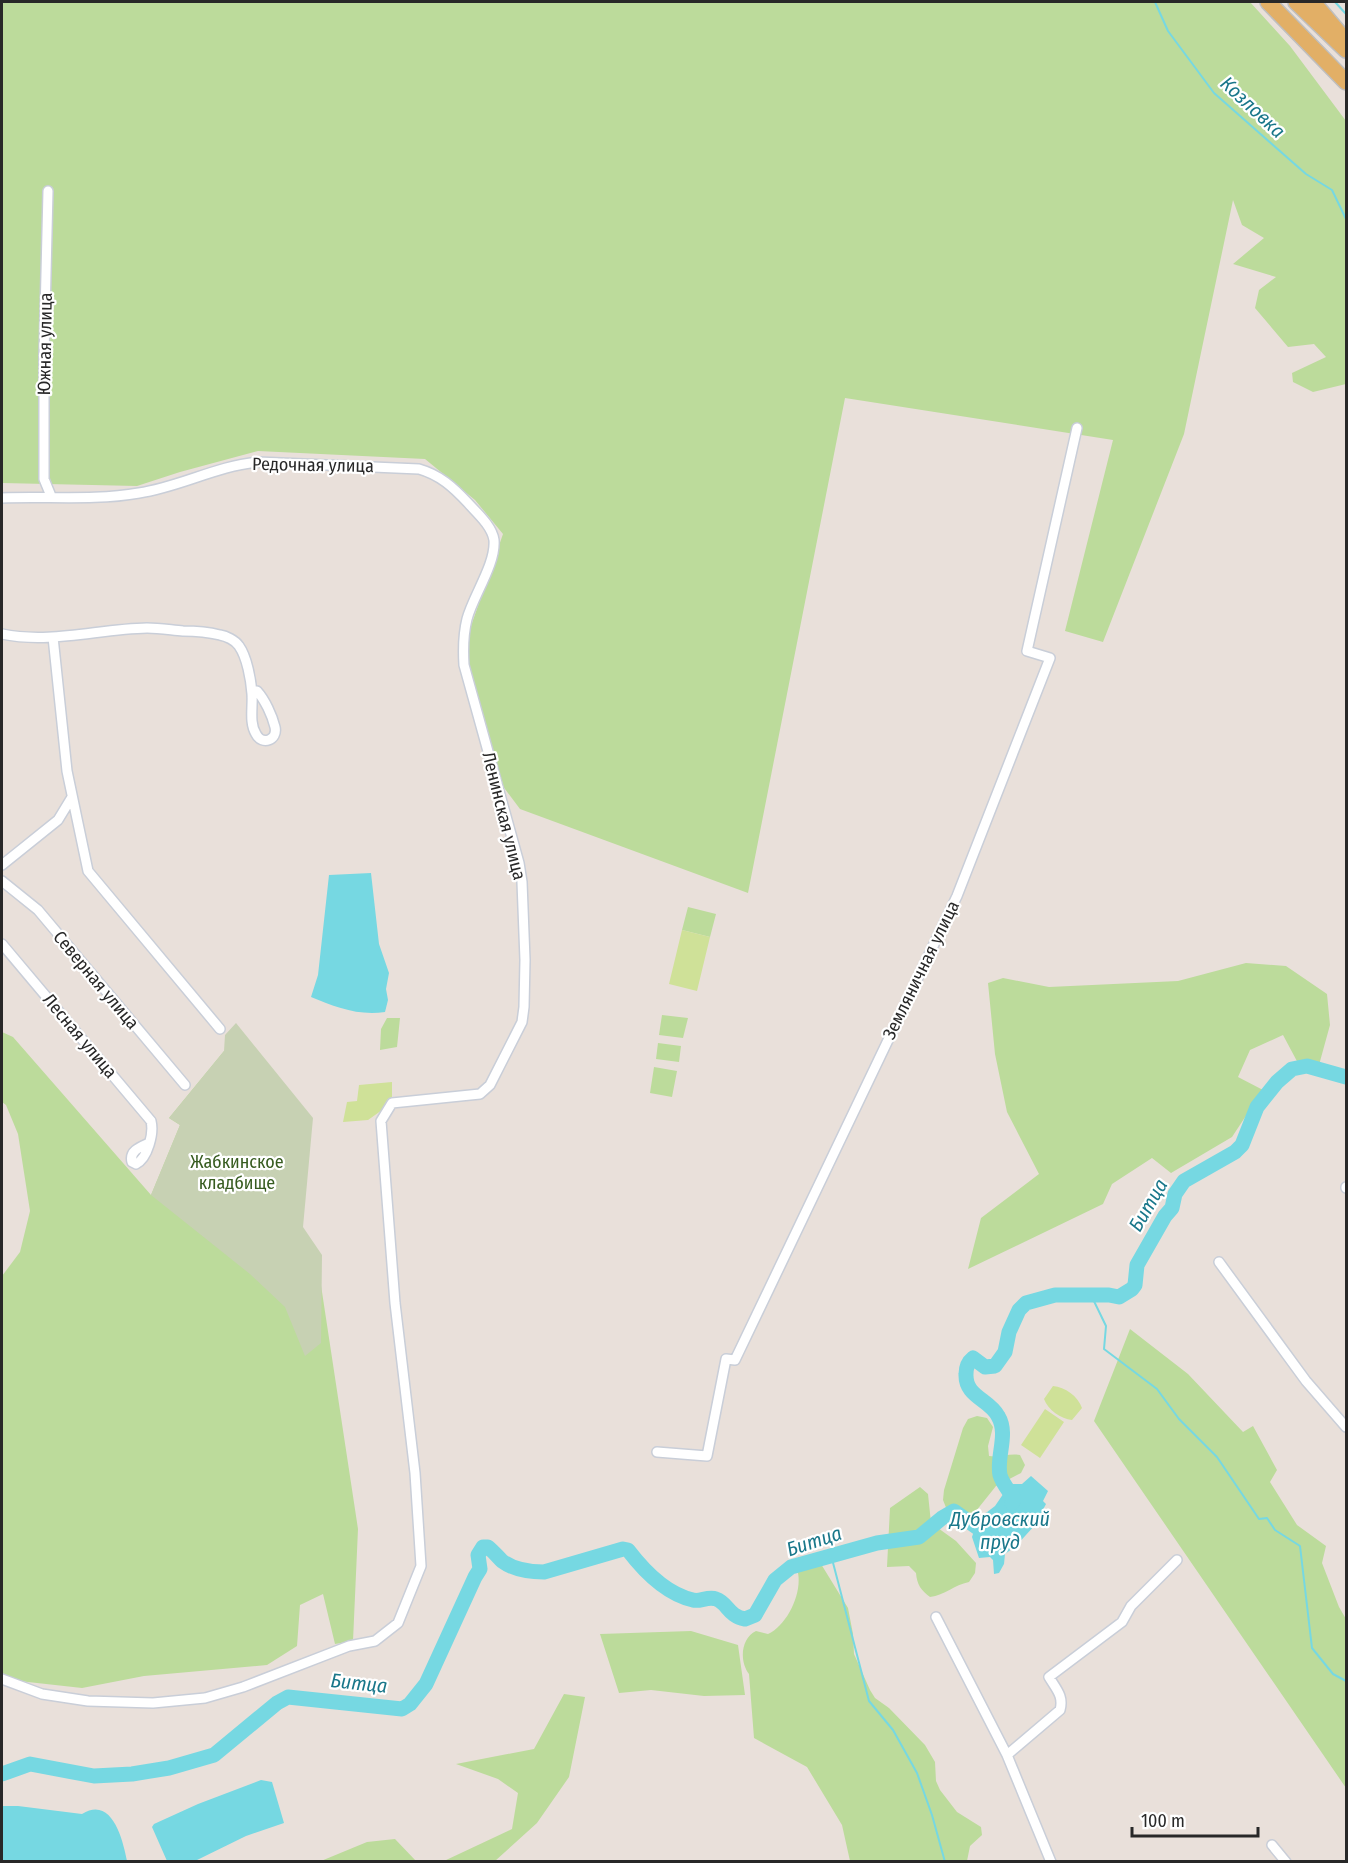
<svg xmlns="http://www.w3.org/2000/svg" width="1348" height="1863" viewBox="0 0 1348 1863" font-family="'Fira Sans Condensed',sans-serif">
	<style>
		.green { fill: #bcdb9b }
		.cemetery { fill: #c7d1b3 }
		.pitch { fill: #cfe198 }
		.water { fill: #76d8e2 }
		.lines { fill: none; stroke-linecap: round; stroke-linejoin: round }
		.stream { stroke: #76d8e2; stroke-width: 2 }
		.river { stroke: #76d8e2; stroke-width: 15 }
		.minor-casing { stroke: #c9ced8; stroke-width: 12 }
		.primary-casing { stroke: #bebebe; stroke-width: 18 }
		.minor { stroke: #fff; stroke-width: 9 }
		.primary { stroke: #e2af66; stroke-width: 15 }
		.labels { text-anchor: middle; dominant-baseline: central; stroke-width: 4.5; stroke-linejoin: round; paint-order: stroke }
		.street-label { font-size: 18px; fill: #282828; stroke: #fff }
		.park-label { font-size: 18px; fill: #375c20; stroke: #fff }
		.water-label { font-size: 20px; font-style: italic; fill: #19778a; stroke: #fff }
	</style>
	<rect width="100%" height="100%" fill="#e9e0da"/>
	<path class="green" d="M2 2H1250L1290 46 1346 121V384L1313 392 1293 382 1292 373 1326 357 1314 344 1288 347 1255 308 1259 290 1276 277 1233 264 1264 238 1242 225 1233 200 1184 434 1103 642 1065 631 1113 440 845 398 748 893 520 809 493 773 464 646 503 534 475 500 425 459 258 451 180 472 137 486 2 483Z
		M688 907 716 914 710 937 682 930Z
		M1246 963 1286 966 1327 994 1330 1025 1319 1065H1299L1283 1035 1250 1050 1238 1077 1263 1090 1232 1137 1171 1173 1152 1158 1112 1184 1103 1204 968 1269 981 1218 1039 1174 1007 1112 995 1054 988 983 1003 978 1049 987 1178 981Z
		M662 1015 688 1018 683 1038 659 1035Z
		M387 1018H400L397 1047 380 1050 381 1029Z
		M2 1032 13 1037 151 1195 180 1125 169 1118 224 1051 287 1228 317 1259 358 1529 353 1641 335 1644 323 1594 300 1605 297 1646 267 1665 144 1676 82 1688 19 1681 2 1673V1276L20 1252 30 1211 18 1134 6 1105 2 1102Z
		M658 1043 681 1046 679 1062 656 1059Z
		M654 1067 677 1071 672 1097 650 1093Z
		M1130 1329 1188 1374 1243 1432 1253 1426 1277 1470 1270 1482 1297 1525 1326 1546 1322 1563 1339 1607 1346 1619V1788L1094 1421Z
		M977 1416 987 1418 993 1427 988 1446 989 1456C1000 1458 1009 1453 1020 1455L1025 1465 1021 1473 996 1486 972 1516 963 1519 954 1516 947 1510 943 1500 944 1490 963 1428 968 1419Z
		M920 1487 928 1494 931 1523 956 1541 976 1563 975 1573 969 1582C954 1585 945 1595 930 1597 921 1590 917 1585 916 1573L909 1566 887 1567 890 1508Z
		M821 1564 848 1608 853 1634 854 1654 870 1690 875 1698 889 1708 925 1745 935 1762 936 1781 940 1790 957 1812 981 1827 982 1835 970 1846 967 1861H850L842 1825 807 1767 754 1738 749 1674C739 1661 741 1638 756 1631L768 1634C788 1625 804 1590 797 1569Z
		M691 1631 738 1645 745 1695 704 1696 651 1690 619 1693 600 1634Z
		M564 1694 585 1697 569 1777 537 1823 495 1861H444L512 1829 518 1793 498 1779 456 1764 534 1749Z
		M395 1839 416 1861H321L367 1842Z"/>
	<path class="cemetery" d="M236 1023 313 1118 303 1227 322 1255 321 1343 305 1356 285 1307 250 1274 151 1195 180 1125 169 1118 224 1051 225 1035Z"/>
	<path class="pitch" d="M682 930 710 937 697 991 669 984Z
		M392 1082V1103L368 1120 343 1122 347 1102 357 1101 359 1085Z
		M1053 1386C1065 1387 1078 1396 1082 1408L1072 1420C1061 1419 1048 1410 1044 1399Z
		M1045 1409 1064 1422 1040 1458 1021 1445Z"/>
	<path class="water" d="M371 873 379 944 389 973 386 989 388 1000 385 1012C358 1016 335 1007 311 997L318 975 329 875Z
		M1031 1476 1048 1491 1043 1501 1046 1504 1035 1525 1016 1546 1005 1554 1004 1564 999 1573 994 1574 993 1560 990 1557 979 1558 972 1537 978 1519 995 1506 1010 1484H1022Z
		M261 1780 272 1782 284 1823 246 1836 195 1861H167L152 1827 154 1824 198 1804Z
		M2 1806H18L82 1814C112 1795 123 1840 127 1861H2Z"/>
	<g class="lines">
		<path class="stream" d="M1155 2 1168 31 1214 93 1306 174 1332 190 1346 219
			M1335 2 1346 14
			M1091 1295 1106 1326 1104 1349 1157 1389 1179 1419 1217 1457 1259 1519 1267 1518 1275 1530 1300 1546 1312 1648 1333 1674 1346 1681
			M831 1555 869 1701 893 1730 917 1773 932 1815 945 1862"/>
		<path class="river" d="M1012 1503 1014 1499C1010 1492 1002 1483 1000 1475 996 1457 1009 1434 998 1416 989 1399 965 1397 966 1374 966 1367 968 1362 973 1358L985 1367 995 1366 1005 1352 1009 1332 1019 1310 1026 1303 1055 1295H1109L1119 1297 1132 1289 1135 1285 1137 1265 1165 1216 1172 1208 1175 1194 1184 1181 1235 1152 1242 1145 1257 1107 1277 1082 1292 1069 1307 1066 1346 1077
			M2 1774 30 1764 94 1776 132 1774 169 1768 214 1755 277 1703 288 1697 402 1709 410 1704 426 1684 475 1577 480 1569 478 1555 483 1547H488C493 1551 497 1556 502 1561 514 1570 530 1572 544 1572L623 1549 628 1550C644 1571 666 1594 693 1600 700 1602 708 1596 716 1599 728 1603 728 1616 745 1619L755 1615 775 1580 791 1567 877 1543 919 1537 942 1518 954 1511 989 1536 993 1533"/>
		<g class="minor-casing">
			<path id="minor" d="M48 191 44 356V479L51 496
				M2 498C47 496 94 501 139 493 180 487 216 466 258 462L419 469C440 475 453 487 468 503 477 513 492 526 494 540 496 564 473 596 467 619 463 635 463 649 464 665L519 863 522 882 525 960 524 1007 522 1022 490 1085 480 1094 392 1103 381 1121 395 1303 415 1473 421 1566 398 1623 375 1641 349 1646 243 1687 205 1698 153 1703 88 1701 42 1694 2 1679
				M2 634C50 644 98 629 147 628 159 628 171 630 183 631 195 631 208 632 220 635 226 636 235 640 239 646 247 657 251 680 252 694 253 707 249 723 256 734 262 746 278 740 275 727 272 715 265 700 257 691H252
				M53 637 67 771 88 871 220 1029
				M2 865 58 820 72 797
				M2 881 38 910 185 1085
				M2 944 151 1121C154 1133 148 1158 136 1164L132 1162C129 1151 140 1147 149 1143
				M1346 1187V1188
				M1219 1262 1306 1381 1346 1427
				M657 1452 707 1456 726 1359 735 1360 957 896 1050 658 1027 651 1077 428
				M936 1617 1007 1755 1051 1862
				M1007 1755 1060 1710C1064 1696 1056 1689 1049 1677L1122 1622 1131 1606 1177 1560
				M1272 1845 1286 1862"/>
		</g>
		<g class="primary-casing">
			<path id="primary" d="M1268 2 1346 82
				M1296 2 1346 50
				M1313 2 1341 35"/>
		</g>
		<use href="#minor" class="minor"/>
		<use href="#primary" class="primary"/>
	</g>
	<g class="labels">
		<g class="street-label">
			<text transform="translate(45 344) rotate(-89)">Южная улица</text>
			<text transform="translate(313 465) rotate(1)">Редочная улица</text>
			<text transform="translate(504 816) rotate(76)">Ленинская улица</text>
			<text transform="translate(921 970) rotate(-64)">Земляничная улица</text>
			<text transform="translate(96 980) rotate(50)">Северная улица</text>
			<text transform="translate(80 1036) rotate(50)">Лесная улица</text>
		</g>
		<g class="park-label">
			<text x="237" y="1162">Жабкинское<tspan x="237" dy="21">кладбище</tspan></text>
		</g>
		<g class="water-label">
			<text transform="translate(1253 107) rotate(43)">Козловка</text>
			<text transform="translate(1148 1205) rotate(-60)">Битца</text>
			<text x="1000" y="1519">Дубровский<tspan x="1000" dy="23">пруд</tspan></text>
			<text transform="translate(814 1541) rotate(-18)">Битца</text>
			<text transform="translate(359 1683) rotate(6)">Битца</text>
		</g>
	</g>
	<rect width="1348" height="1863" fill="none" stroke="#282828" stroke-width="6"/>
	<path d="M1132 1827v9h126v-9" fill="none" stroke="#282828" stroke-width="3"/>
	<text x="1141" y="1827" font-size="18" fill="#282828" stroke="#ffffff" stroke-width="4.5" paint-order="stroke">100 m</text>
</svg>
